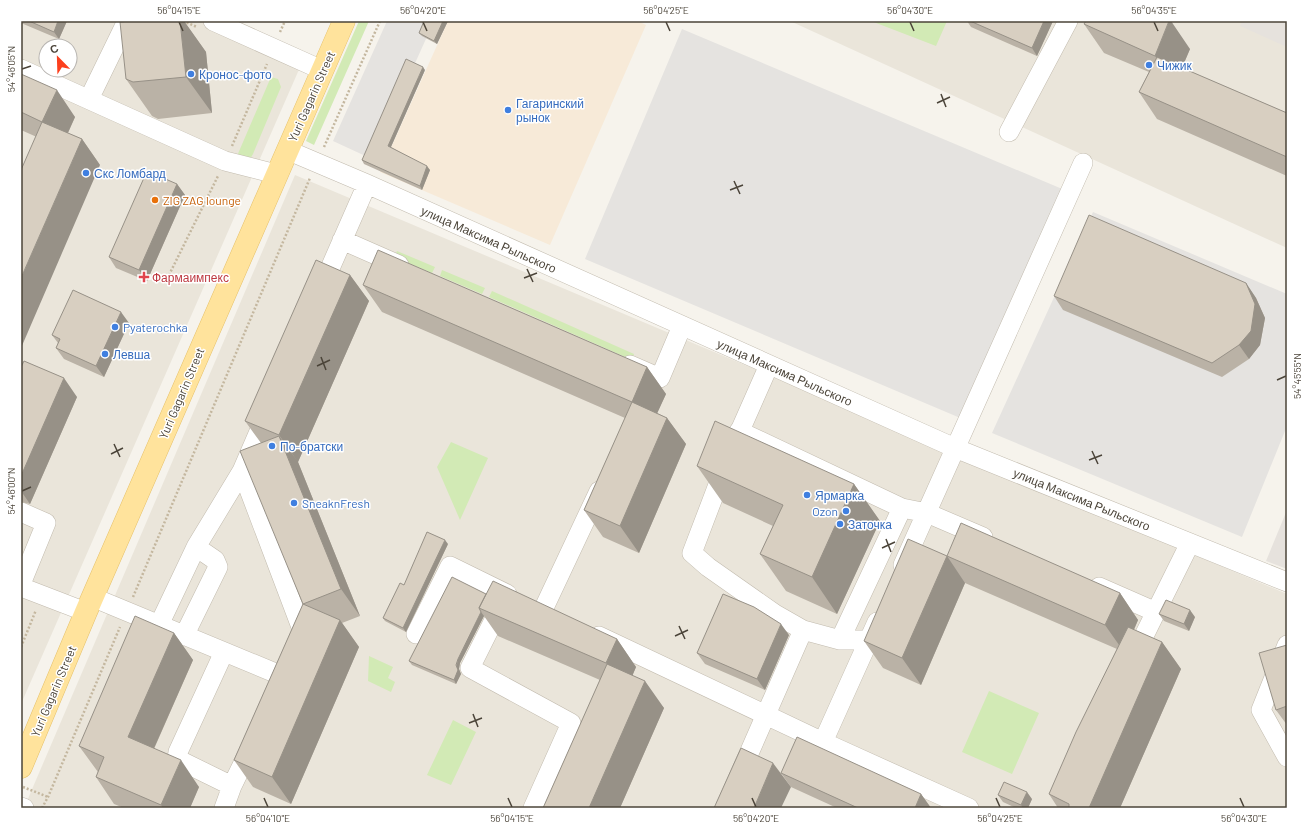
<svg xmlns="http://www.w3.org/2000/svg" width="1308" height="829" viewBox="0 0 1308 829" font-family="Barlow,sans-serif">
	<style>
		.residential { fill: #eae5da; fill-rule: evenodd }
		.commercial { fill: #f7ead8 }
		.industrial { fill: #e6e2dd }
		.green { fill: #d2eab5 }
		.parking { fill: #e5e3e0 }
		.lines { fill: none; stroke-linecap: round; stroke-linejoin: round }
		.minor-casing { stroke: #c2bbae; stroke-width: 20 }
		.major-casing { stroke: #e6c16a; stroke-width: 23 }
		.path { stroke: #c4b79f; stroke-width: 2.5; stroke-dasharray: 2 2; stroke-linecap: butt }
		.minor { stroke: #fff; stroke-width: 19 }
		.major { stroke: #ffe39c; stroke-width: 22 }
		.wall { fill: #bab2a6 }
		.shaded-wall { fill: #979187 }
		.building { fill: #d8cfc1; stroke: #979187 }
		.ticks { fill: none; stroke: #4b4439; stroke-width: 1.5 }
		.shop-dot { fill: #3f7fe0; stroke: #fff; stroke-width: 1.5 }
		.food-dot { fill: #e8710a; stroke: #fff; stroke-width: 1.5 }
		.health-dot { fill: #e0444e; stroke: #fff; stroke-width: 1.5 }
		.labels { text-anchor: middle; dominant-baseline: central; stroke-width: 3; stroke-linejoin: round; paint-order: stroke }
		.shop-label { font-size: 12px; fill: #366cbe; stroke: #fff; text-anchor: start }
		.street-label { font-size: 12px; fill: #4b4439; stroke: #fff }
		.food-label { font-size: 12px; fill: #c56008; stroke: #fff; text-anchor: start }
		.health-label { font-size: 12px; fill: #be3a42; stroke: #fff; text-anchor: start }
		.neatline { fill: none; stroke: #4b4439; stroke-width: 1.5 }
		.ticks-label { font-size: 10px; text-anchor: middle; fill: #4b4439 }
	</style>
	<rect width="100%" height="100%" fill="#f6f3ec"/>
	<path class="residential" d="M21 21H202L301 65 21 704ZM46 46H70V70H46Z
		M790 21H1287V248Z
		M295 175 1287 594V808H24Z"/>
	<path class="commercial" d="M448 21H638L646 25 550 245 380 172Z"/>
	<path class="industrial" d="M1242 21H1287V47L1240 26Z
		M1287 510V569L1266 561Z"/>
	<path class="green" d="M359 21H369L314 145 306 141Z
		M871 21H947L936 46Z
		M271 77 278 79 281 87 253 154 250 159 237 156Z
		M397 251 435 267 432 273 394 257Z
		M442 270 485 288 482 294 440 276Z
		M492 291 634 354 632 360 489 297Z
		M451 442 488 458 460 520 437 467Z
		M369 656 393 667 388 678 395 682 391 692 368 681Z
		M989 691 1039 713 1012 774 962 752Z
		M453 720 476 732 451 785 427 775Z"/>
	<path class="parking" d="M387 21H434L372 159 333 141Z
		M682 29 1067 191 965 420 585 259Z
		M1093 212 1287 294V426L1242 537 992 433Z"/>
	<g class="lines">
		<g class="minor-casing">
			<path id="minor" d="M213 21 322 70
				M21 69 225 161 276 174
				M89 99 127 21
				M1009 132 1068 21
				M287 150 367 184 955 448 1287 582
				M342 240 399 265
				M321 289 367 184
				M630 365 660 378 682 326
				M267 413 242 471 304 635 301 641
				M739 431 902 508 927 513 983 537
				M735 442 769 365
				M724 469 692 553 708 567 775 614 803 630 840 640H869
				M21 512 46 523 21 584
				M903 565 1083 163
				M21 587 86 612
				M1099 587 1156 612
				M92 597 285 677 279 689
				M502 604 470 668 571 723 533 808
				M543 610 599 491
				M159 625 196 547 242 471
				M416 634 450 566 507 594
				M184 636 218 567 215 560 196 547
				M599 636 823 742 877 622
				M840 640 902 508
				M1287 645 1261 710 1287 757
				M224 652 178 752 177 759 232 786
				M1133 658 1190 543
				M823 742 969 808
				M21 807 24 808
				M224 808 232 786 252 745
				M725 808 803 630"/>
		</g>
		<g class="major-casing">
			<path id="major" d="M21 767 86 612 344 21"/>
		</g>
		<path class="path" d="M183 21 197 27
			M280 32 285 21
			M232 146 267 64
			M324 147 380 21
			M169 275 218 176
			M133 597 310 178
			M21 647 36 610
			M23 787 48 797
			M42 808 48 797 120 627"/>
		<use href="#minor" class="minor"/>
		<use href="#major" class="major"/>
	</g>
	<path class="wall" d="M21 21H67L59 39 21 23Z
		M130 21H184L206 52 212 113 158 119 152 116 126 79Z
		M424 21H448L437 44 422 36 419 33Z
		M967 21H1053L1037 56 971 27Z
		M1084 24 1190 49 1182 68 1287 113V176L1157 119 1139 92 1149 72 1104 53Z
		M425 70 391 147 430 170 422 190 364 164 362 160Z
		M21 74 75 117 68 133 82 139 100 165 21 130Z
		M177 184 185 195 147 281 116 268 109 257Z
		M350 275 369 301 298 462 360 616 342 623 359 647 291 804 253 787 234 760 303 604 261 443 245 421Z
		M1246 283 1256 298 1265 318 1260 345 1249 359 1222 377 1063 310 1054 296Z
		M363 285 647 367 666 394 657 413 667 418 686 444 639 553 603 537 584 510 625 418 382 312Z
		M129 323 104 377 64 359 56 348 58 343 52 335Z
		M21 367 77 397 30 504 21 502Z
		M697 466 854 484 880 521 837 614 786 591 760 554 773 526 723 503Z
		M448 544 406 632 385 621 383 618 404 585Z
		M947 556 1120 593 1138 620 1134 630 1162 642 1181 669 1120 808H1058L1049 794 1117 649 965 583 921 685 883 668 864 641Z
		M486 594 617 639 636 667 632 676 664 708 620 808H543L600 680 498 636 484 616 460 663 459 669 461 674 456 684 412 665 409 661Z
		M1159 614 1195 617 1189 631 1164 621Z
		M174 633 193 660 154 749 199 787 190 808H124L114 804 96 777 98 772 79 746Z
		M789 635 765 690 705 664 697 653Z
		M1287 706V725L1276 710Z
		M781 773 921 794 931 808H837L791 787Z
		M998 795 1032 799 1028 808H1016L1003 802Z"/>
	<path class="shaded-wall" d="M58 21H67L59 39 54 32Z
		M180 21H184L206 52 212 113 186 77Z
		M443 21H448L437 44 434 41Z
		M1044 21H1053L1037 56 1032 48Z
		M1169 21H1171L1190 49 1175 84 1155 56Z
		M423 67 425 70 390 149 388 146Z
		M57 90 75 117 61 148 42 122Z
		M82 139 100 165 21 348V278Z
		M427 166 430 170 422 190 420 186Z
		M177 184 185 195 147 281 139 270Z
		M350 275 369 301 298 462 279 435Z
		M1246 283 1256 298 1265 318 1260 345 1249 359 1239 345Z
		M121 312 129 323 104 377 96 366Z
		M647 367 666 394 650 429 632 402Z
		M64 378 77 397 30 504 21 491V476Z
		M667 418 686 444 639 553 620 526Z
		M279 436 298 462 360 616 341 589Z
		M854 484 880 521 837 614 812 577Z
		M445 540 448 544 406 632 403 628Z
		M947 556 965 583 921 685 902 658Z
		M1120 593 1138 620 1124 652 1105 625Z
		M1190 610 1195 617 1189 631 1184 624Z
		M481 612 484 616 460 663 459 669 461 674 456 684 454 680 458 659Z
		M340 620 359 647 291 804 272 777Z
		M781 624 789 635 765 690 757 679Z
		M174 633 193 660 147 764 128 737Z
		M617 639 636 667 626 691 606 663Z
		M1162 642 1181 669 1120 808H1089Z
		M645 681 664 708 620 808H589Z
		M181 760 199 787 190 808H163L161 805Z
		M773 763 791 787 781 808H754Z
		M1027 792 1032 799 1028 808H1023L1021 805Z
		M921 794 931 808H915Z"/>
	<path class="building" d="M29 21H58L54 32Z
		M130 21H180L186 77 133 82 126 79 120 22Z
		M424 21H443L434 41 419 33Z
		M970 21H1044L1032 48Z
		M1086 21H1169L1155 56 1084 24Z
		M1157 57 1287 113V157L1139 92Z
		M406 59 423 67 388 146 427 166 420 186 362 160Z
		M21 74 57 90 42 122 21 112Z
		M42 122 82 139 21 278V170Z
		M147 171 177 184 139 270 109 257Z
		M1089 215 1246 283 1255 304 1251 331 1239 345 1212 363 1054 296Z
		M378 250 647 367 632 402 363 285Z
		M316 260 350 275 279 435 245 421Z
		M73 290 121 312 96 366 56 348 60 339 52 335Z
		M24 361 64 378 21 476V367Z
		M632 402 667 418 620 526 584 510Z
		M715 421 854 484 812 577 760 554 783 505 697 466Z
		M279 436 341 589 303 604 340 620 272 777 234 760 303 604 240 451Z
		M961 523 1120 593 1105 625 947 556Z
		M427 532 445 540 403 628 383 618 400 583 404 585Z
		M908 539 947 556 902 658 864 641Z
		M452 577 486 594 479 608 481 612 458 659 456 665 458 670 454 680 409 661Z
		M493 581 617 639 606 663 479 608Z
		M723 594 754 607 781 624 757 679 697 653Z
		M1166 600 1190 610 1184 624 1159 614Z
		M135 616 174 633 128 737 181 760 161 805 96 777 104 757 79 746Z
		M1128 627 1162 642 1089 808H1069V804L1049 794 1076 732Z
		M1287 645V706L1276 710 1259 653Z
		M607 664 645 681 589 808H543Z
		M797 737 921 794 915 808H858L781 773Z
		M741 748 773 763 754 808H714Z
		M1004 782 1027 792 1021 805 998 795Z"/>
	<path class="ticks" d="M179 22 183 31M423 22 427 31M666 22 670 31M910 22 914 31M1154 22 1158 31M22 69 31 66M941 94 946 107M937 103 950 97M734 181 740 194M730 190 743 185M527 269 533 282M524 278 537 273M321 357 326 370M317 366 330 360M1277 380 1286 376M114 444 120 457M1092 451 1098 464M111 454 123 448M1089 460 1102 455M22 491 31 487M886 539 891 552M882 548 895 542M679 626 685 639M675 636 688 630M473 714 478 727M469 723 482 718M264 798 268 807M508 798 512 807M752 798 756 807M996 798 1000 807M1240 798 1244 807"/>
	<g class="shop-dot">
		<circle cx="1149" cy="65" r="4"/>
		<circle cx="191" cy="74" r="4"/>
		<circle cx="508" cy="110" r="4"/>
		<circle cx="86" cy="173" r="4"/>
		<circle cx="115" cy="327" r="4"/>
		<circle cx="105" cy="354" r="4"/>
		<circle cx="272" cy="446" r="4"/>
		<circle cx="807" cy="495" r="4"/>
		<circle cx="294" cy="503" r="4"/>
		<circle cx="846" cy="511" r="4"/>
		<circle cx="840" cy="524" r="4"/>
	</g>
	<circle class="food-dot" cx="155" cy="200" r="4"/>
	<path class="health-dot" d="M142 271h4v4h4v4h-4v4h-4v-4h-4v-4h4z"/>
	<g class="labels">
		<g class="shop-label">
			<text x="1157" y="65">Чижик</text>
			<text x="199" y="74">Кронос-фото</text>
			<text x="516" y="103">Гагаринский<tspan x="516" dy="14">рынок</tspan></text>
			<text x="94" y="173">Скс Ломбард</text>
			<text x="123" y="327">Pyaterochka</text>
			<text x="113" y="354">Левша</text>
			<text x="280" y="446">По-братски</text>
			<text x="815" y="495">Ярмарка</text>
			<text x="302" y="503">SneaknFresh</text>
			<text x="838" y="511" text-anchor="end">Ozon</text>
			<text x="848" y="524">Заточка</text>
		</g>
		<g class="street-label">
			<text transform="translate(311 96) rotate(-66)">Yuri Gagarin Street</text>
			<text transform="translate(489 239) rotate(24)">улица Максима Рыльского</text>
			<text transform="translate(785 372) rotate(24)">улица Максима Рыльского</text>
			<text transform="translate(181 393) rotate(-67)">Yuri Gagarin Street</text>
			<text transform="translate(1082 499) rotate(22)">улица Максима Рыльского</text>
			<text transform="translate(53 691) rotate(-67)">Yuri Gagarin Street</text>
		</g>
		<g class="food-label">
			<text x="163" y="200">ZIG ZAG lounge</text>
		</g>
		<g class="health-label">
			<text x="152" y="277">Фармаимпекс</text>
		</g>
	</g>
	<rect width="1308" height="829" fill="none" stroke="#ffffff" stroke-width="44"/>
	<g transform="translate(58 58) rotate(337)"><circle r="19" fill="#ffffff" stroke="#b7b4b0"/>
	<path d="M0-3L7 15L0 10L-7 15Z" fill="#fc3f1d"/>
	<text y="-6" font-size="11" font-weight="bold" text-anchor="middle" fill="#4b4439">С</text>
	</g>
	<rect x="22" y="22" width="1264" height="785" class="neatline"/>
	<g class="ticks-label">
		<text x="179" y="14">56°04'15"E</text>
		<text x="423" y="14">56°04'20"E</text>
		<text x="666" y="14">56°04'25"E</text>
		<text x="910" y="14">56°04'30"E</text>
		<text x="1154" y="14">56°04'35"E</text>
		<text transform="translate(11 69) rotate(-90)" y="4">54°46'05"N</text>
		<text transform="translate(1297 376) rotate(-90)" y="4">54°45'55"N</text>
		<text transform="translate(11 491) rotate(-90)" y="4">54°46'00"N</text>
		<text x="268" y="822">56°04'10"E</text>
		<text x="512" y="822">56°04'15"E</text>
		<text x="756" y="822">56°04'20"E</text>
		<text x="1000" y="822">56°04'25"E</text>
		<text x="1244" y="822">56°04'30"E</text>
	</g>
</svg>
